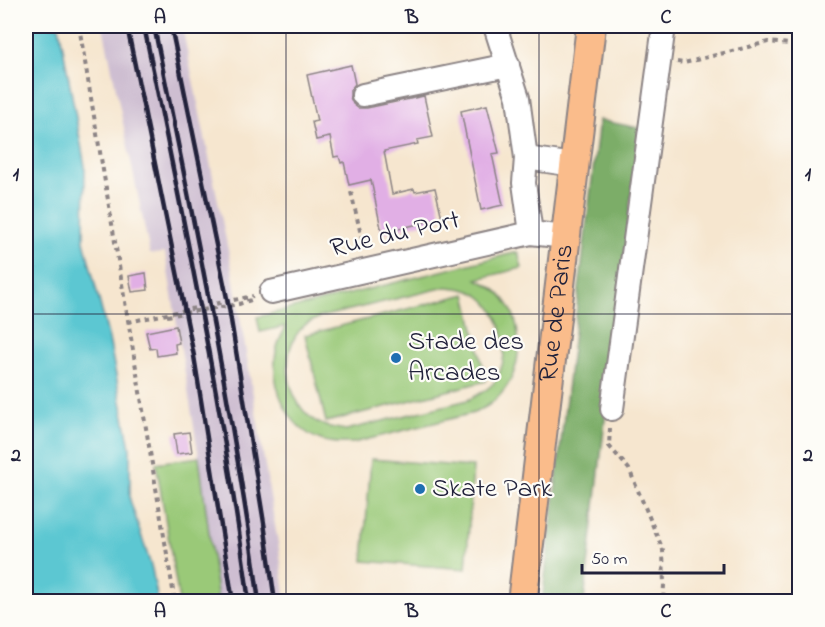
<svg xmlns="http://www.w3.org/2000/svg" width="825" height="627" viewBox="0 0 825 627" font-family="'Indie Flower',sans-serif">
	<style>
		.industrial { fill: #cebed1 }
		.green { fill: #9ac978; stroke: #5e765a; stroke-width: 1.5; fill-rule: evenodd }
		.forest { fill: #7bad68; stroke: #4e6852; stroke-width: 1.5 }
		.water { fill: #5bc7d2; stroke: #3e7486; stroke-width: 1.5 }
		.building { fill: #e1afe5 }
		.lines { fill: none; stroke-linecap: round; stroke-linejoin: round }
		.minor-casing { stroke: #8c8485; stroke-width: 26 }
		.major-casing { stroke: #8c8485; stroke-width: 32 }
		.path { stroke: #8c8485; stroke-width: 4; stroke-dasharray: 4.5 4.5; stroke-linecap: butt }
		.minor { stroke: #fff; stroke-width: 22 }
		.major { stroke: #fabc8b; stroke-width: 28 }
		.rail { stroke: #22223b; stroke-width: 4.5 }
		.grid { fill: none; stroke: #22223b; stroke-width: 1.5; stroke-opacity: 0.55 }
		.poi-dot { fill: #1f6fb2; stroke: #fdfcf7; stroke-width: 2 }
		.labels { text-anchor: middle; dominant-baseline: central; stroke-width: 4.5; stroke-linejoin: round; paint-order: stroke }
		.street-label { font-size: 27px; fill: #22223b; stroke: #fdfcf7 }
		.poi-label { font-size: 27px; fill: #22223b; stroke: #fdfcf7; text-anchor: start }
		.neatline { fill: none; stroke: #22223b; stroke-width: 2 }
		.grid-label { font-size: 20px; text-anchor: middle; font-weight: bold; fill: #22223b }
	</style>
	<rect width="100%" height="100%" fill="#fdfcf7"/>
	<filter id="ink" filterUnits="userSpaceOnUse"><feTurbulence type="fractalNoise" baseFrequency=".0167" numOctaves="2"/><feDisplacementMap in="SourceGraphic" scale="12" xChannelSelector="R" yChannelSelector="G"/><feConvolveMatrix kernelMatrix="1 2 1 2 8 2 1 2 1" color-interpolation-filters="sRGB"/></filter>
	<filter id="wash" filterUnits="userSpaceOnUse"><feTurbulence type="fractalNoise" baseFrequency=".008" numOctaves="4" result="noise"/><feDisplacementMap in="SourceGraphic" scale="24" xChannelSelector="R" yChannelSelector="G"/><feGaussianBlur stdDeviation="1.35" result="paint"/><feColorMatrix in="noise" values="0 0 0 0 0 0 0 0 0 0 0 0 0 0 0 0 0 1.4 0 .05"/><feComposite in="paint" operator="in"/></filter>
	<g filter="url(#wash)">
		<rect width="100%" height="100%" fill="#f6e6cf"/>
		<path class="industrial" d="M103 26H182L232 269 280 555 286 601H218L199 457 165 253 150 254Z"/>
		<path class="green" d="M518 252 522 268 477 279C485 283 493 287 500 294 525 320 524 368 501 394 494 403 484 408 474 413L353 443C342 443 331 444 321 440 287 428 270 386 276 352 277 343 282 335 286 326L260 332 257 317ZM446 287C458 288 471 289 481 297 503 315 511 352 497 378 491 389 479 394 468 400L346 430C333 428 321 426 311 418 286 398 278 349 304 326 308 322 315 320 320 317Z
			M466 294 486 381 326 422 305 335Z
			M199 457 218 601H179L156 463Z
			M371 459 473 467 466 569 363 561Z"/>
		<path class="forest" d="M599 120 639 128 584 601 542 602Z"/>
		<path class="water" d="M26 26H59L85 166 84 241 109 339 130 448V500L152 569 158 601H26Z"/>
		<g id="blocks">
			<path class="building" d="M351 65 355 84 350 90V97L353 104 358 108H367L424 96 433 137 417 140 418 144 384 151 392 194 414 189 415 192 435 188 442 218 382 233 371 180 349 185 344 162 341 163 339 156 334 157 330 137 316 140 312 122 317 121 307 75Z
				M487 105 499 153 492 154 503 205 481 210 461 111Z
				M146 273 148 290 132 292 129 276Z
				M176 326 179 343 175 344 176 353 157 356 156 348 150 349 146 332Z
				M189 432 192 452 177 454 174 434Z"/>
		</g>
	</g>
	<g filter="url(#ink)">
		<use href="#blocks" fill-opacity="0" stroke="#8c8485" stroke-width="1.5"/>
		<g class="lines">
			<g class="minor-casing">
				<path id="minor" d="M495 26 518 98 526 158 524 183 531 233 565 237
					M363 95 508 65
					M526 158 574 165
					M271 292 531 233
					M612 409 664 26"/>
			</g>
			<g class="major-casing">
				<g id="major">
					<path id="s1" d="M522 602 591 26"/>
				</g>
			</g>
			<path class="path" d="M79 26 175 602
				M677 62 684 63 768 42 800 45
				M351 192 365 252
				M167 316 239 304 254 299
				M128 322 253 296
				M610 428 609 446 629 469 663 550 664 585 663 602"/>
			<use href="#minor" class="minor"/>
			<use href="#major" class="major"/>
			<path class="rail" d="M127 26 194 356 233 602
				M144 26C183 217 223 408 249 602
				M154 26C193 217 233 408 259 602
				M171 26 229 308 264 523 275 602"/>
		</g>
	</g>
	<path class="grid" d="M286 26V602M539 26V602M26 314H800"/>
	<g class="poi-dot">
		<circle cx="396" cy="358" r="6"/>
		<circle cx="420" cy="489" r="6"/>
	</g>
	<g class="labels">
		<g class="street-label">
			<text transform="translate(395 235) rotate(-13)">Rue du Port</text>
			<text stroke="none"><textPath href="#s1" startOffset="291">Rue de Paris</textPath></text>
		</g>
		<g class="poi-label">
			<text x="408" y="342">Stade des<tspan x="408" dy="31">Arcades</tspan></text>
			<text x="432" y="489">Skate Park</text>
		</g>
	</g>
	<rect width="825" height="627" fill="none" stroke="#fdfcf7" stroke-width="66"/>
	<path d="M582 564v9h142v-9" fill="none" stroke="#22223b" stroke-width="3"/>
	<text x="591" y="564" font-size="18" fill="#22223b" stroke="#fdfcf7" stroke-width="4.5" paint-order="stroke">50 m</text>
	<rect x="33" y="33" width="759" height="561" class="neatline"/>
	<g class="grid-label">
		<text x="160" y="23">A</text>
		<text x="412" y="23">B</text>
		<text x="666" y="23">C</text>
		<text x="16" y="180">1</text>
		<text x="808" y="180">1</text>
		<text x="16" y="461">2</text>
		<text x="808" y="461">2</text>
		<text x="160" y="617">A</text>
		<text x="412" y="617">B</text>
		<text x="666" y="617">C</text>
	</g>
</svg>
